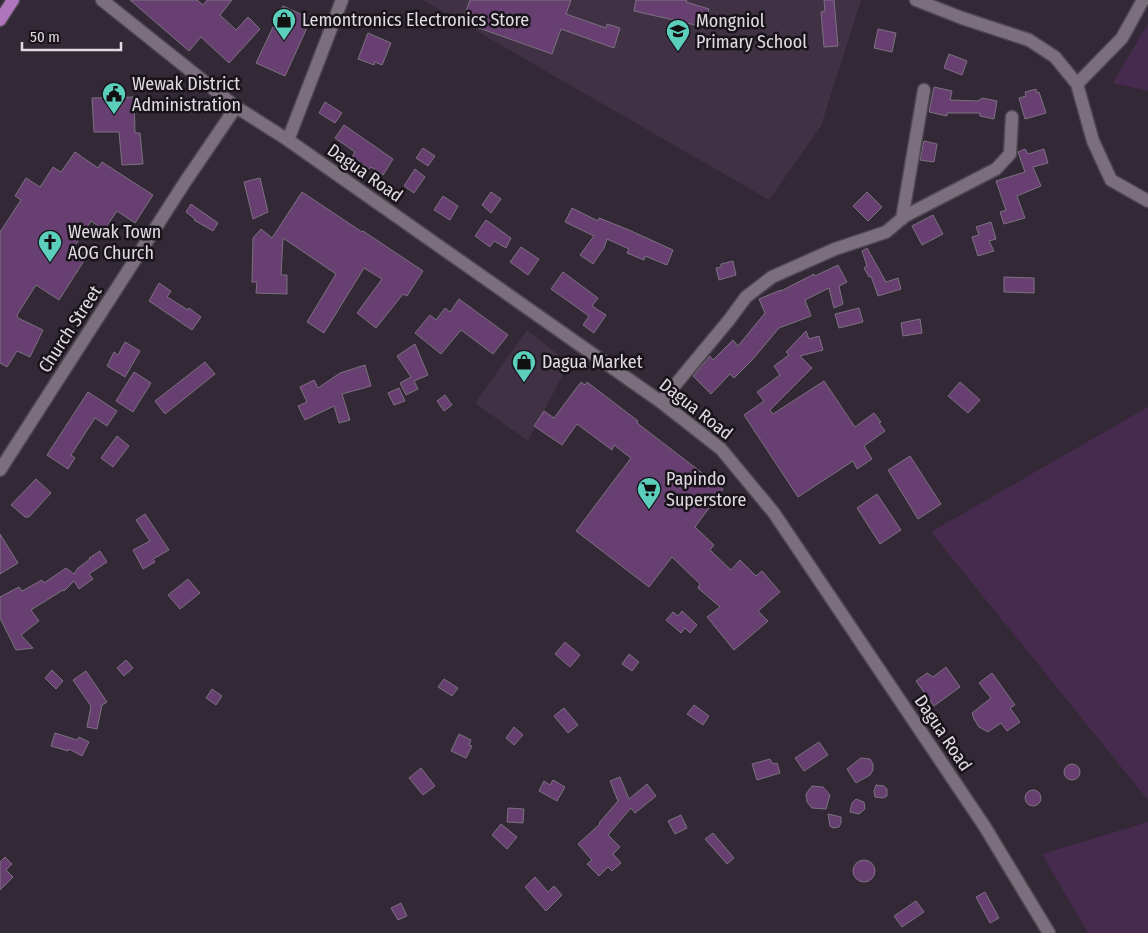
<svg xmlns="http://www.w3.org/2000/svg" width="1148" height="933" viewBox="0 0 1148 933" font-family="'Fira Sans Condensed',sans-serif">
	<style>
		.built { fill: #403144 }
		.green { fill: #472b4e }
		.building { fill: #674071; stroke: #7c7180 }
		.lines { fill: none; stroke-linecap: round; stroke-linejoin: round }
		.street-casing { stroke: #4e4650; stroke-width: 15 }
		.secondary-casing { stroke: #4e4650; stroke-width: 15 }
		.primary-casing { stroke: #4e4650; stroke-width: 15 }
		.street { stroke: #7b6f7e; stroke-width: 12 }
		.secondary { stroke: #7b6f7e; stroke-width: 12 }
		.primary { stroke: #af76be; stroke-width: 12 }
		.labels { text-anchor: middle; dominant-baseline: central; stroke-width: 5; stroke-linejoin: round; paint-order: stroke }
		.poi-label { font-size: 18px; fill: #e1dae3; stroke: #18141a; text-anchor: start }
		.street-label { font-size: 18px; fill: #e1dae3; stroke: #18141a }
	</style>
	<rect width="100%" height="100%" fill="#332936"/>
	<path class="built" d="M423 0H861L821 126 769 200Z
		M527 330 569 363 528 441 475 403Z"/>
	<path class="green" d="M1148 23V91L1113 83Z
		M1148 407V800L931 532Z
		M1148 822V933H1088L1042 854Z"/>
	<path class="building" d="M130 0H197L203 5 207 0H232L220 15 236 30 248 17 260 29 229 63 201 37 189 51Z
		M470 0H571L566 14 606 28 607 24 620 28 614 48 561 29 552 54 462 22Z
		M636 0H687L686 2 709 9 704 27 634 11Z
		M824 0H834L838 46 824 47 821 12 825 11Z
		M283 6 311 19 285 76 256 63Z
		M878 29 896 33 892 52 874 48Z
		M368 33 391 43 382 65 375 62 374 65 358 59Z
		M949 54 967 61 962 75 944 68Z
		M934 87 952 91 950 100 978 101 982 98 997 101 994 119 980 116V113H947V116L929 112Z
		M1036 89 1037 93 1039 92 1046 113 1025 119 1019 98 1026 96 1025 92Z
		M134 97 135 133H140L143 164 122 165 119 132H94L92 98Z
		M325 102 342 113 335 123 319 113Z
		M344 125 393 159 383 175 371 167 369 169 352 157 355 152 335 138Z
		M924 141 937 144 934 162 920 160Z
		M423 148 435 156 428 166 416 158Z
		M1025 149 1028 154 1044 149 1048 163 1033 167 1041 186 1017 196 1025 218 1004 224 1000 212 1006 210 996 181 1025 172 1018 152Z
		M75 152 98 168 102 162 153 195 135 223 117 211 104 230 91 221 74 247 87 256 59 300 36 285 17 315 18 318 43 330 30 357 17 351 7 367 0 363V232L21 200 15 196 26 178 40 187 53 167 61 172Z
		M415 169 425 177 414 193 404 186Z
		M260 178 268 212 253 219 244 182Z
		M302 192 362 232 363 231 423 271 407 296 403 294 376 328 357 313 382 279 364 268 324 333 307 322 336 274 283 238 281 275H287V294L256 293 257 282H252L253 238 261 229 272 238Z
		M491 192 501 199 491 213 482 205Z
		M867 192 882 207 868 221 853 206Z
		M443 196 458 206 450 220 434 210Z
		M191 204 218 223 213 231 194 220 195 219 186 212Z
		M572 208 598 221 599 218 629 230 673 250 667 265 645 256 644 260 627 253 629 249 607 239 604 248 593 264 580 255 594 236 565 222Z
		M933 215 943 234 922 245 912 226Z
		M486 220 511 238 506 248 494 241 490 247 475 236Z
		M991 222 996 239 989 241 994 251 978 256 972 237 979 235 976 227Z
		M521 247 539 259 528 275 510 262Z
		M867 248 886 282 898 278 901 289 878 296 871 276 869 277 864 268 867 266 862 251Z
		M733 261 736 275 719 280 716 268 721 267V264Z
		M838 265 847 282 839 286 843 304 834 308 829 288 805 300 811 316 779 328 753 359 734 378 730 374 711 394 693 376 710 356 713 360 733 340 738 346 765 313 759 299 781 290V291L814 274 815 276Z
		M563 272 598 298 592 306 606 315 594 333 583 325 589 316 551 289Z
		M1004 277 1034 278V293L1004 292Z
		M159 283 171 291 167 297 188 310 189 308 201 317 192 330 149 301Z
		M459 299 508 335 493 354 461 330 441 354 415 333 430 315 436 320 445 308 450 312Z
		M859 308 863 322 839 328 835 314Z
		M920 319 922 333 903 336 901 323Z
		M806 331 809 339 819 336 823 350 800 356 812 368 770 410 773 414 824 381 855 427 874 413 881 422 879 423 885 431 864 446 872 459 857 469 853 461 798 497 744 415 764 401 757 392 780 375 774 366 789 355 786 352Z
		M125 342 140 351 125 377 107 366 114 352 118 355Z
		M415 344 428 375 414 381 418 389 406 395 400 383 411 377 397 356Z
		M205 362 215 374 165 414 155 401Z
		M365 365 371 386 342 394 350 420 339 423 334 406 305 420 298 406 307 402 300 387 314 380 318 388 340 373Z
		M134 372 151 383 133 412 116 401Z
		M581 382 585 385 587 382 638 421 637 423 723 489 695 527 714 545 710 550 731 570 740 560 756 576 762 571 780 592 758 611 768 621 734 650 707 617 720 607 698 588 700 584 672 557 649 587 576 531 631 458 614 445 612 450 577 424 562 445 534 426 544 411 554 418Z
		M960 382 980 400 968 413 948 396Z
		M399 388 405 401 394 405 388 393Z
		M88 392 117 411 107 426 95 418 71 455 75 458 68 469 47 455Z
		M445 395 452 405 444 411 437 401Z
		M117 436 129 446 113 467 101 458Z
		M910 456 941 504 918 519 888 470Z
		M36 479 51 493 29 517H25L11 505Z
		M877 494 901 530 880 544 857 508Z
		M145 514 169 550 153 559 155 562 143 569 133 550 150 541 136 520Z
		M0 534 18 563 0 574Z
		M100 551 107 562 89 574 93 579 79 589 74 581 64 591 63 590 31 610 39 621 21 635 33 648 16 650 0 618V597L19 587 22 591 42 580 44 583 66 568 74 574 78 568 90 559 89 558Z
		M188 579 200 593 180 609 168 595Z
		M682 611 697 625 690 633 685 628 681 633 666 620 673 612 678 616Z
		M565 642 580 655 570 667 555 654Z
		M629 654 639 662 632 671 622 664Z
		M126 660 133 668 124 676 117 668Z
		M946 667 960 687 934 706 916 681 927 673 933 677Z
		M52 670 63 681 56 689 45 678Z
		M86 671 107 702 102 705 97 729 87 727 91 706 73 680Z
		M992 673 1015 705 1010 708 1020 722 1007 731 1001 723 988 732 979 727 974 719 972 713 991 698 979 683Z
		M444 679 458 688 452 696 438 687Z
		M212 689 222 696 216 705 206 698Z
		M694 705 709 716 703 725 687 714Z
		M564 708 578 725 568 733 554 716Z
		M514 727 523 735 514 745 506 738Z
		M55 733 77 740 79 737 89 742 82 756 69 749 68 751 51 746Z
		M459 734 471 740 469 745 472 746 466 758 451 751Z
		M819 742 828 755 804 771 795 758Z
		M861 758 870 759 873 764V770L870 775 856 783 847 769Z
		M770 759 773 764 777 763 780 773 757 780 752 764Z
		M1064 772a8 8 0 1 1 16 0a8 8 0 1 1-16 0Z
		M421 768 435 786 423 795 409 778Z
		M620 777 629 799 647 784 656 796 635 813 631 808 608 835 620 847 613 854 621 863 612 871 608 867 599 876 587 864 592 860 578 844 600 824 599 823 618 801 610 781Z
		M553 780 565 787 557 801 539 791 544 781 550 785Z
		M876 785 884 786 887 789V796L883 798 875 797 874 791Z
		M812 786 823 787 830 795 826 809 812 808 807 802 806 794Z
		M1025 798a8 8 0 1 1 16 0a8 8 0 1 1-16 0Z
		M856 799 864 802 865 809 859 814 850 812 852 803Z
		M508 808 524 809 523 823 507 822Z
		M828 814 841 817V823L839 827 833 828 830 826Z
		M681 815 687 828 675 834 668 821Z
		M501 824 517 837 507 849 492 835Z
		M713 833 734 858 727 864 705 839Z
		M5 857 12 864 6 870 13 877 0 890V862Z
		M853 871a11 11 0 1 1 22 0a11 11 0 1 1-22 0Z
		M535 877 548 892 554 886 562 895 546 911 525 887Z
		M985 892 999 918 990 923 976 897Z
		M916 901 924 912 902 927 894 916Z
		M401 903 407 916 398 920 391 908Z"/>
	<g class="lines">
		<g class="street-casing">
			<path id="street" d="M916 0 962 18 1029 40 1055 57 1077 84 1093 141 1111 180 1148 201
				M1077 84 1122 38 1143 0
				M288 140 342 0
				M902 219 924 90
				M661 402 729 320 746 297 772 277 835 249 886 232 905 216 996 169 1010 154 1012 117
				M0 470 185 182 236 107"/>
		</g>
		<g class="secondary-casing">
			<path id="secondary" d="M102 0 236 107 288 140 661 402 721 449 774 513 985 827 1049 933"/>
		</g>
		<g class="primary-casing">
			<path id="primary" d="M0 20 13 0"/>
		</g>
		<use href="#street" class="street"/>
		<use href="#secondary" class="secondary"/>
		<use href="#primary" class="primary"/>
	</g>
	<defs>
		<g id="shop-pin" transform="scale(1.25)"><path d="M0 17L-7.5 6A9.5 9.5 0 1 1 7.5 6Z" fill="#5bcebc" stroke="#18141a"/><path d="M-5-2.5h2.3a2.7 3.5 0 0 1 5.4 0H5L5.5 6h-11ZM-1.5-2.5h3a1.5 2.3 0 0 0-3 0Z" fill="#111"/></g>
		<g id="school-pin" transform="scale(1.25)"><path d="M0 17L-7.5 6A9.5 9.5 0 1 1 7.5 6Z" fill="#5bcebc" stroke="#18141a"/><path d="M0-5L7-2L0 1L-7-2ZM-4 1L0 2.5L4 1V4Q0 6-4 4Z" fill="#111"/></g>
		<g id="civic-pin" transform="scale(1.25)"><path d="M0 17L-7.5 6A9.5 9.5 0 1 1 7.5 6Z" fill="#5bcebc" stroke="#18141a"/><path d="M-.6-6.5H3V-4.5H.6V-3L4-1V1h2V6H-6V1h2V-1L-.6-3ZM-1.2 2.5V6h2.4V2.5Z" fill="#111"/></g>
		<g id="church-pin" transform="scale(1.25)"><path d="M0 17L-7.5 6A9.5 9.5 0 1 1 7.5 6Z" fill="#5bcebc" stroke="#18141a"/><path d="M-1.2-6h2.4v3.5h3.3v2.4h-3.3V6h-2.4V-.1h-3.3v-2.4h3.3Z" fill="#111"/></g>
		<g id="supermarket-pin" transform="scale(1.25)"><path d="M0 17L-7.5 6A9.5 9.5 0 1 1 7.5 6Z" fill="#5bcebc" stroke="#18141a"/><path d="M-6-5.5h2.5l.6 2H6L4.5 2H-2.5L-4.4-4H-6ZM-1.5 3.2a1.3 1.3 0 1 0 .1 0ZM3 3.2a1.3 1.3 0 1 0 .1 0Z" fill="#111"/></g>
	</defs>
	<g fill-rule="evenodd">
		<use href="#shop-pin" x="284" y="20"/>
		<use href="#school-pin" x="678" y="31"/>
		<use href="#civic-pin" x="114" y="94"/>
		<use href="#church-pin" x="50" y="242"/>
		<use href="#shop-pin" x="524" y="362"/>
		<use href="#supermarket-pin" x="649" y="489"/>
	</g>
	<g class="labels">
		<g class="poi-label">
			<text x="302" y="20">Lemontronics Electronics Store</text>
			<text x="696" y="21">Mongniol<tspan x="696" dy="21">Primary School</tspan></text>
			<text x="132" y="84">Wewak District<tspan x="132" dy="21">Administration</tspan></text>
			<text x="68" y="232">Wewak Town<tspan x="68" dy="21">AOG Church</tspan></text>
			<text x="542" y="362">Dagua Market</text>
			<text x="666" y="479">Papindo<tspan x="666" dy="21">Superstore</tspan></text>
		</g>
		<g class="street-label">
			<text transform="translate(365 173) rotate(35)">Dagua Road</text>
			<text transform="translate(70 329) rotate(-57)">Church Street</text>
			<text transform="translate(696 409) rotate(38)">Dagua Road</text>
			<text transform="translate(943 733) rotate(56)">Dagua Road</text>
		</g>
	</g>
	<path d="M22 42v8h99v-8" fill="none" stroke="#e1dae3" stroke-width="2.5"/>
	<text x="30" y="42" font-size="15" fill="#e1dae3" stroke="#18141a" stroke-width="4" paint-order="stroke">50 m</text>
</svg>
